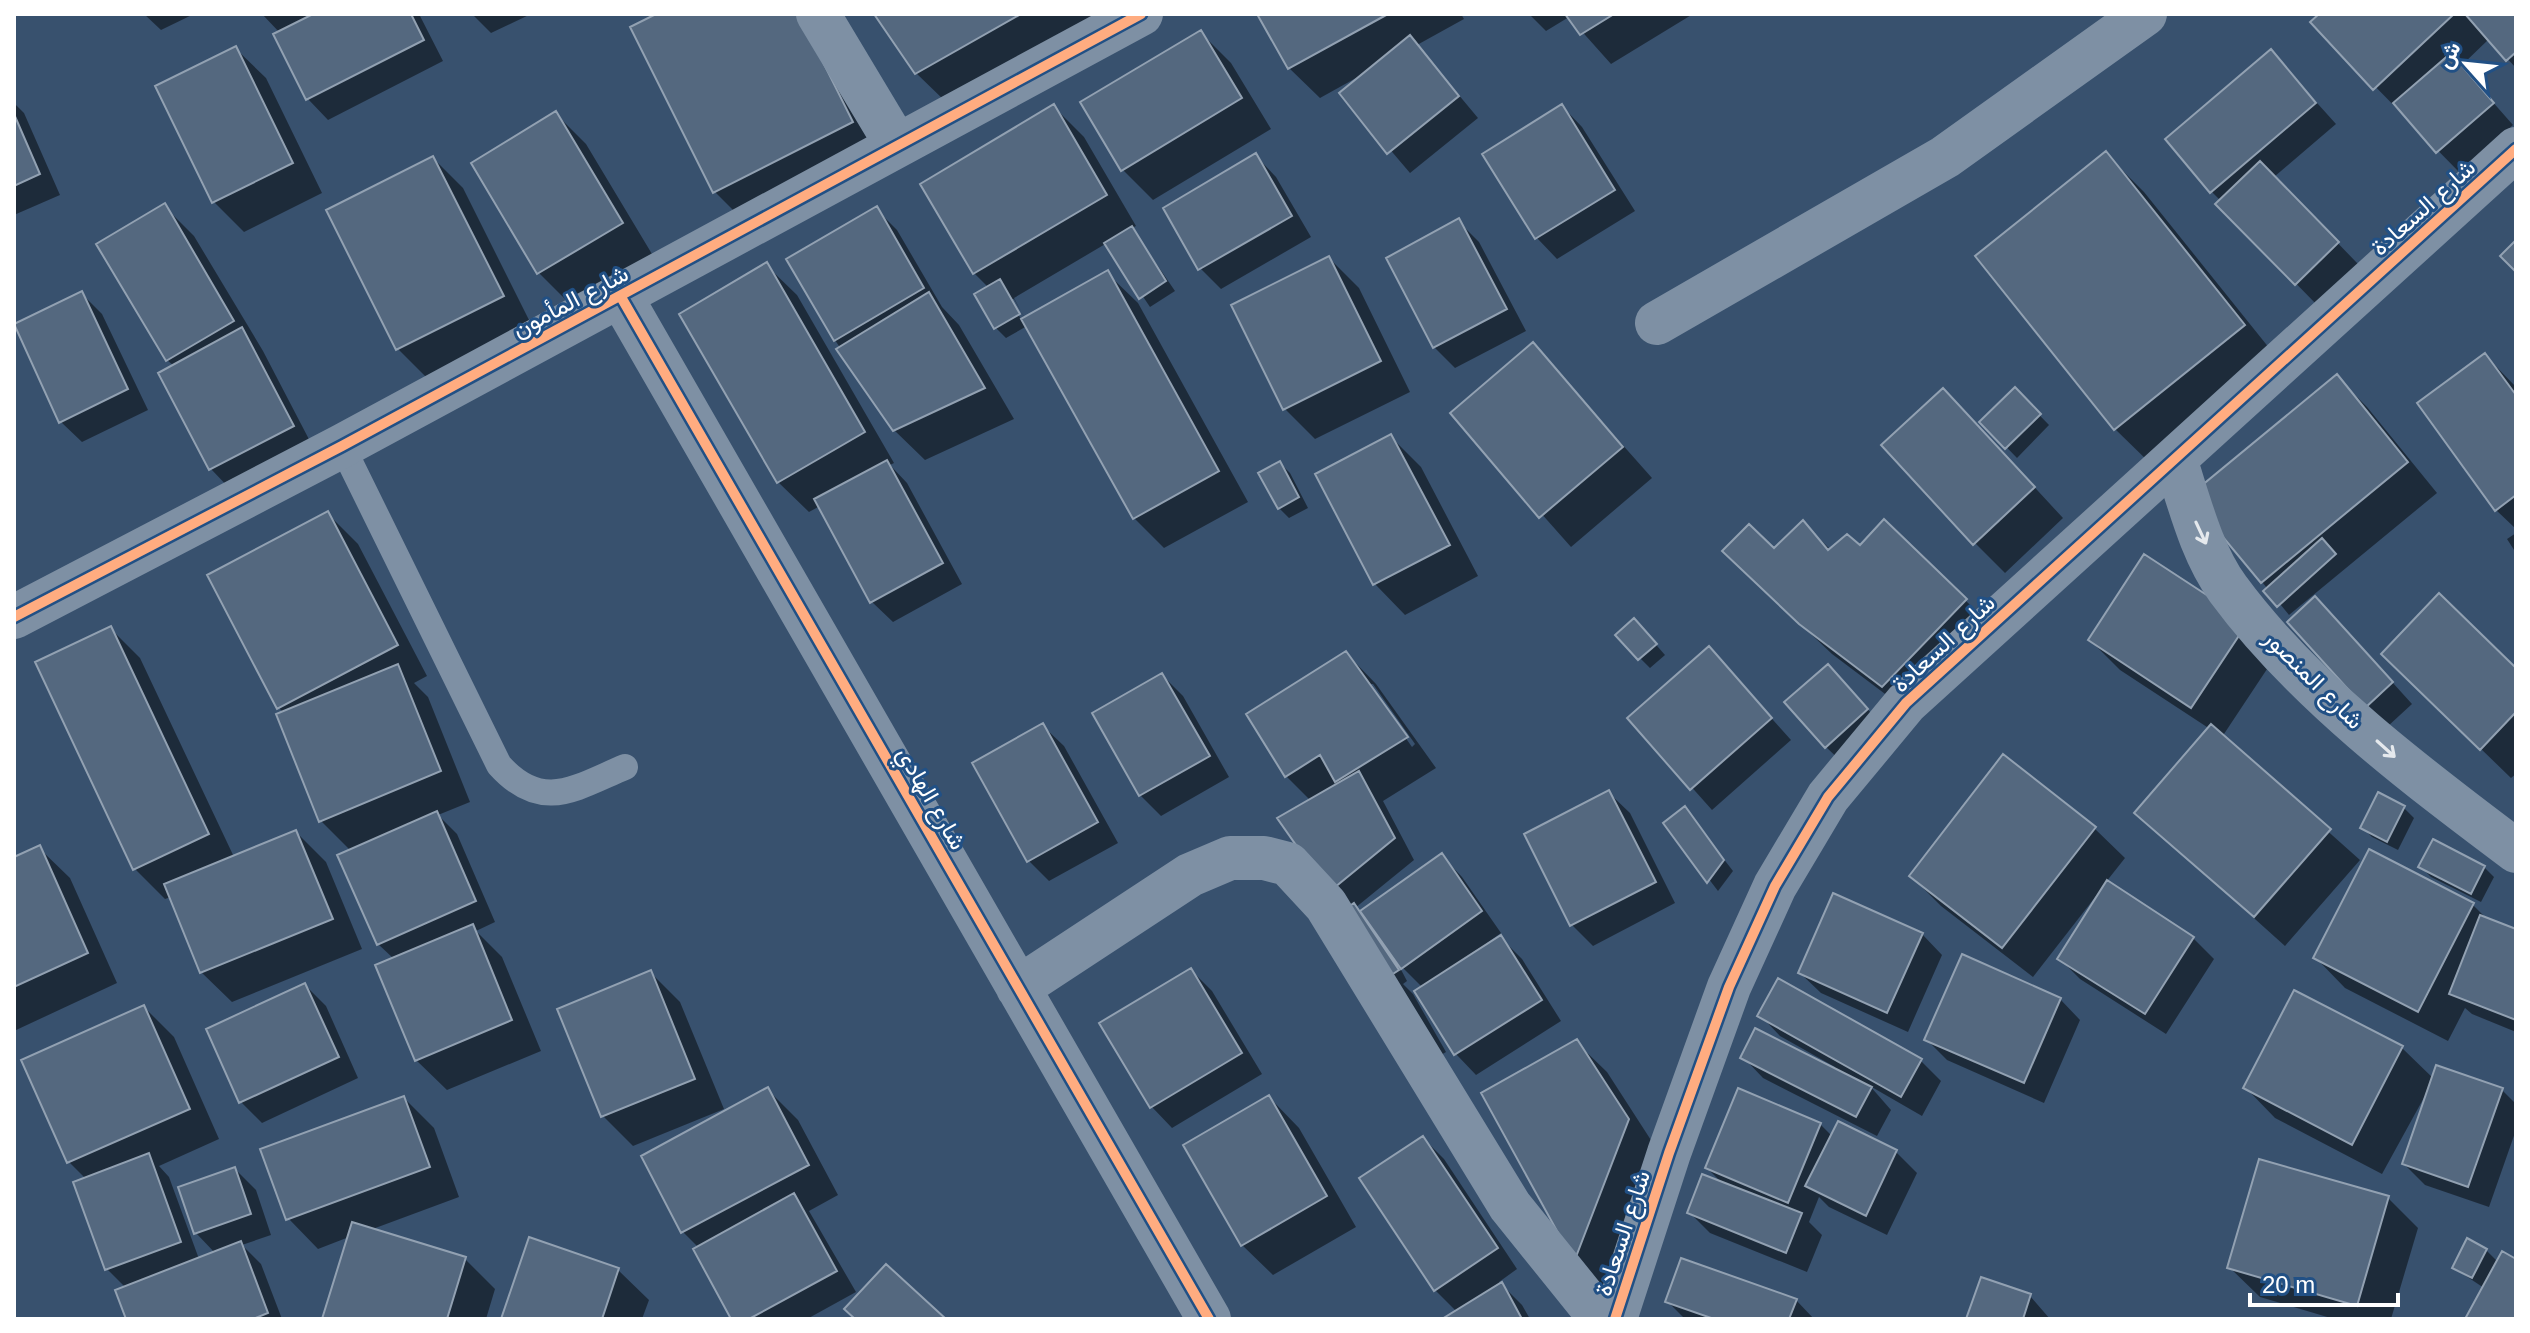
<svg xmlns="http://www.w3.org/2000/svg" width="2530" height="1333" viewBox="0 0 2530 1333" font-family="Helvetica,Vazirmatn,sans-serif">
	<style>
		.shadow { fill: #0007; fill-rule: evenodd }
		.building { fill: #54687f; stroke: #92a1b2; stroke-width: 2 }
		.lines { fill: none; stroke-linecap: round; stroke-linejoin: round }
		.lane { stroke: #7e90a4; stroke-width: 26 }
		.street { stroke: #7e90a4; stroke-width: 44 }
		.cycleway-casing { stroke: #215085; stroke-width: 15 }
		.cycleway { stroke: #ffac80; stroke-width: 10 }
		.oneway { stroke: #e5e9ed }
		.labels { text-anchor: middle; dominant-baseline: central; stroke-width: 6; stroke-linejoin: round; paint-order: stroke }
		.street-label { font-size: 24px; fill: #fff; stroke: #215085 }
	</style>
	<rect width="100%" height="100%" fill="#38516e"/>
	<path class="shadow" d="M144 14H194L161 30Z
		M262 14H419L443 61 328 120 308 99 280 33Z
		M472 14H531L491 33Z
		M661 14H812L882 153 745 222 715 192Z
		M877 14H1104L947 103 916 73Z
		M1259 14H1461L1464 19 1417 45 1478 118 1410 173 1342 93 1356 78 1320 98 1289 68Z
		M1529 14H1693L1611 64 1569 17 1546 31Z
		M2322 14H2516V68L2489 39 2461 66 2513 125 2459 172 2313 23Z
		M1200 32 1231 63 1271 129 1153 200 1122 169Z
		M235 48 266 78 322 193 244 232 214 202Z
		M2271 52 2336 124 2274 177 2358 264 2317 305 2218 204 2221 201 2212 192Z
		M14 103 24 113 60 195 14 215Z
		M1562 106 1582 127 1635 211 1557 259 1537 238 1485 154Z
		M1054 107 1084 137 1136 226 1132 228 1175 291 1150 307 1107 243 1014 298 1025 319 1107 273 1138 303 1248 502 1164 548 1134 518 1027 326 1006 338 996 328 989 288 974 273ZM1009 299H1014L1027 322 1024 324Z
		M556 114 586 144 652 254 569 303 539 273 473 164Z
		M2106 154 2144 192 2282 364 2154 467 2115 429Z
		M1256 156 1276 177 1311 237 1221 289 1200 268Z
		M433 158 463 188 532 326 428 379 398 349 328 211Z
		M164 206 194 236 263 351 313 447 231 490 211 469 174 366 167 360Z
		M876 209 897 230 942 307 959 325 1014 419 925 460 894 430 835 340Z
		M1458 221 1479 242 1526 331 1455 368 1434 347Z
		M1329 258 1359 288 1410 392 1315 439 1285 409Z
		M766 265 797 295 894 463 890 465 907 483 962 584 893 622 872 602 820 506 809 512 778 482Z
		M81 293 102 314 148 410 82 442 61 422Z
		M1533 344 1652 478 1571 547 1453 414Z
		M2485 355 2516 387V529L2496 510Z
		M2337 377 2367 407 2437 493 2289 615 2192 496Z
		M2015 390 2049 425 2017 458 1982 422Z
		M1973 421 2063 518 2005 573 1975 543Z
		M1391 437 1421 467 1478 576 1405 615 1375 584 1318 475Z
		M1280 463 1290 473 1308 508 1289 518 1279 508Z
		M328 514 358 544 427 676 414 683 428 697 470 802 438 815 457 834 495 922 476 931 502 957 541 1051 447 1090 416 1060 394 959 378 944 351 851 321 821 284 713 278 707Z
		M1803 523 1831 550 1861 548 1965 600 1996 630 1913 715 1832 654 1755 581 1774 551Z
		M2516 533V553L2507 539Z
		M2145 556 2277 654 2222 737 2360 860 2285 946 2137 813 2210 729 2120 670 2090 640Z
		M2335 619 2412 704 2387 727 2366 706Z
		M110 628 140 658 234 857 296 832 326 862 362 949 232 1002 201 972 171 897 165 899 135 869Z
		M1644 631 1665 655 1650 668 1640 658Z
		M1709 648 1791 740 1712 810 1630 718Z
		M1346 653 1376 684 1436 768 1383 801 1414 860 1355 908 1361 913 1442 856 1462 877 1501 933 1487 943 1489 946 1501 938 1522 959 1561 1021 1476 1075 1456 1054 1417 991 1423 988 1397 962 1407 981 1403 984 1413 994 1446 1052 1431 1061 1330 891 1311 801 1286 776ZM1368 684H1373L1415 744 1412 747Z
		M2516 671V774L2511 778 2414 684Z
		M1162 675 1183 696 1229 777 1161 816 1140 795Z
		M1848 687 1887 731 1847 767 1826 747Z
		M1043 726 1064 746 1118 843 1049 881 1028 860Z
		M1609 793 1630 813 1675 903 1593 946 1572 925Z
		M2379 795 2404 808 2414 818 2398 850 2372 837 2362 827Z
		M1685 809 1733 871 1718 891 1666 823Z
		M2094 828 2125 858 2106 882 2193 938 2214 959 2166 1034 2080 979 2059 958 2098 898 2096 896 2033 977 1941 906 1911 876Z
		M39 848 70 878 117 983 14 1031V859Z
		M2421 867H2484L2494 877 2481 902 2431 877Z
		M2473 905 2488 920 2516 931V1032L2472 1014 2465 1008 2448 1041 2345 988 2315 957Z
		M1922 934 1942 955 1908 1032 1821 993 1800 973Z
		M1191 970 1212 991 1262 1074 1172 1128 1152 1107Z
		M650 972 680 1002 724 1109 633 1146 603 1116Z
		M305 985 326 1006 358 1078 262 1123 241 1102 208 1030Z
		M2060 999 2080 1020 2044 1103 1947 1060 1926 1039Z
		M144 1007 174 1037 219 1139 159 1166 169 1177 199 1259 215 1253 196 1233 235 1169 256 1190 271 1235 242 1245 261 1264 282 1319H128L126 1288 107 1269 86 1179 69 1162Z
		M1760 1015 1920 1060 1941 1081 1922 1116 1870 1086 1891 1110 1877 1136 1763 1078 1743 1057 1833 1070 1835 1067 1780 1036Z
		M1576 1042 1607 1072 1658 1151 1605 1290 1576 1261Z
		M2402 1048 2434 1079 2502 1090 2516 1104V1130L2489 1207 2425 1185 2404 1164 2432 1083 2382 1174 2275 1118 2245 1087Z
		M768 1090 798 1120 838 1195 809 1211 856 1292 807 1319H733L699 1248 683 1232Z
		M1269 1097 1299 1128 1356 1227 1273 1275 1242 1245Z
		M404 1098 434 1128 459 1197 370 1230 465 1259 495 1289 486 1319H324L349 1237 318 1249 288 1218Z
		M1820 1124 1832 1136 1896 1152 1917 1173 1887 1235 1829 1207 1819 1197 1809 1222 1822 1235 1807 1272 1710 1233 1689 1212 1724 1185 1707 1168Z
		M1423 1138 1444 1159 1517 1269 1499 1282 1522 1305 1530 1319H1446L1457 1312 1435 1290Z
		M2388 1198 2418 1228 2391 1319H2334L2260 1297 2229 1267Z
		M2486 1250 2498 1262 2516 1261V1319H2467L2484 1288 2454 1268Z
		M618 1270 649 1300 642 1319H503Z
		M2030 1296 2050 1319H1968Z
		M1796 1300 1814 1319H1685L1667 1301Z"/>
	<path class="building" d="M313 14H411L424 40 306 100 273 34Z
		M656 14H799L853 122 713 193 630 27Z
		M874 14H1021L915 74Z
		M1257 14H1388L1288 69Z
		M1565 14H1614L1580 35Z
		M2319 14H2454L2373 90 2310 22Z
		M2465 14H2516V52L2506 61Z
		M1201 30 1242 98 1121 171 1080 102Z
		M1410 35 1459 96 1387 154 1339 93Z
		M236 46 293 163 212 203 155 86Z
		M2271 49 2316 103 2210 193 2165 139Z
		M2451 53 2494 103 2436 153 2393 103Z
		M1054 104 1107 195 973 274 920 184Z
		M1562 104 1615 190 1535 239 1482 154Z
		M556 111 623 223 537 274 471 163Z
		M14 114 40 174 14 186Z
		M2106 151 2245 325 2114 430 1975 256Z
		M1256 153 1292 216 1198 270 1163 208Z
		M433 156 504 296 396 350 326 210Z
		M2260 161 2339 242 2295 285 2215 204Z
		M165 203 234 321 166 361 96 244Z
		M877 206 924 288 834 341 786 259Z
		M1459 218 1507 309 1433 348 1386 258Z
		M1132 226 1166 281 1139 299 1104 243Z
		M2516 240V272L2500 256Z
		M1329 256 1381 361 1283 410 1231 305Z
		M767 262 865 432 777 483 679 314Z
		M1108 270 1219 471 1133 519 1021 319Z
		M1000 279 1020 314 994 329 974 294Z
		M82 291 128 389 59 423 14 324Z
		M929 292 985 388 893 431 836 349Z
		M242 327 294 426 209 470 158 373Z
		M1533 342 1623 447 1539 518 1450 413Z
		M2485 353 2516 395V495L2495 511 2417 403Z
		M2337 374 2408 462 2261 583 2189 496Z
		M2015 387 2041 414 2005 449 1979 422Z
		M1943 388 2035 487 1973 545 1881 445Z
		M1391 434 1450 545 1373 585 1315 474Z
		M887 460 943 563 870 603 814 499Z
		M1280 461 1299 497 1278 509 1258 473Z
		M328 511 398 645 277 709 207 575Z
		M1884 519 1967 599 1882 687 1799 624 1722 551 1749 524 1774 548 1803 520 1828 550 1847 534 1860 545Z
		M2322 538 2336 554 2277 607 2263 591Z
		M2144 554 2248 622 2191 708 2088 640Z
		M2439 593 2516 668V712L2480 750 2381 654Z
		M2315 596 2393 682 2365 708 2287 622Z
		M1634 618 1657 644 1638 660 1615 635Z
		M111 626 209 834 133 870 35 662Z
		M1709 646 1772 718 1690 790 1627 718Z
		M1346 651 1408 737 1335 782 1320 755 1285 777 1246 714Z
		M398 664 441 771 319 822 276 714Z
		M1828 664 1868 709 1825 748 1784 702Z
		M1162 673 1210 756 1139 796 1092 713Z
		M1043 723 1098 822 1027 862 972 763Z
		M2211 724 2331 829 2254 917 2134 813Z
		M2003 754 2096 827 2002 948 1909 876Z
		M1359 771 1395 838 1329 892 1277 818Z
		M1609 790 1656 882 1570 926 1524 834Z
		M2378 792 2405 806 2387 842 2360 828Z
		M1685 806 1724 860 1707 883 1663 823Z
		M437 811 476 901 377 945 337 855Z
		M296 830 333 919 200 973 164 884Z
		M2433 839 2485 866 2471 894 2418 867Z
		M40 845 88 953 14 987V857Z
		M2369 849 2474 903 2418 1012 2313 958Z
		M1442 853 1482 911 1401 969 1360 911Z
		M2107 880 2194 937 2145 1014 2057 959Z
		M1833 893 1923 933 1887 1013 1798 973Z
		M1354 903 1399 970 1382 981 1337 915Z
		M2480 915 2516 929V1020L2449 994Z
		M473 924 512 1020 415 1061 375 965Z
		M1501 935 1542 1000 1454 1055 1414 991Z
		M1962 954 2061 998 2024 1083 1924 1040Z
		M1191 968 1242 1053 1150 1108 1099 1023Z
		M651 970 695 1079 601 1117 557 1009Z
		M1778 978 1922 1059 1901 1097 1757 1016Z
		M305 983 339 1057 239 1103 206 1029Z
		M2294 990 2403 1046 2352 1145 2243 1088Z
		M144 1005 190 1109 67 1163 21 1060Z
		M1755 1028 1872 1087 1856 1117 1740 1058Z
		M1577 1039 1629 1119 1574 1262 1481 1093Z
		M2436 1065 2503 1088 2468 1187 2402 1164Z
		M768 1087 809 1165 681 1233 641 1156Z
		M1738 1088 1821 1123 1788 1203 1705 1168Z
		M1269 1095 1327 1196 1241 1246 1183 1145Z
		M404 1096 430 1167 286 1220 260 1149Z
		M1838 1121 1897 1150 1866 1216 1805 1186Z
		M1423 1136 1498 1248 1434 1291 1359 1178Z
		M149 1153 181 1242 105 1270 73 1182Z
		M2259 1159 2389 1196 2357 1306 2227 1268Z
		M235 1167 251 1214 194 1234 178 1187Z
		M1702 1174 1802 1213 1786 1253 1687 1213Z
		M794 1193 837 1271 749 1319H731L693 1249Z
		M352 1222 466 1257 447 1319H322Z
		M529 1237 619 1268 602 1319H501Z
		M2467 1238 2487 1249 2472 1278 2452 1268Z
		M241 1241 268 1313 253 1319H126L115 1290Z
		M2502 1251 2516 1259V1319H2465Z
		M1681 1258 1797 1299 1789 1319H1714L1665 1302Z
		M886 1264 946 1319H855L844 1309Z
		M1981 1277 2031 1294 2023 1319H1966Z
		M1502 1282 1522 1319H1442Z"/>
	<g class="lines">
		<path class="lane" d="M342 446 499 765C542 813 575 788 625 767"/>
		<path class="street" d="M818 14 896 144
			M621 297 1209 1319
			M1657 323 1945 157 2145 14
			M2175 459C2189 501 2201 552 2228 589 2303 691 2416 776 2516 851
			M14 617 342 446 1141 14
			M1018 988 1190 875 1230 858H1264L1288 864 1326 905 1510 1206 1601 1319
			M1615 1319 1669 1153 1729 987 1775 886 1828 797 1906 703 2516 149"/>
		<g class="cycleway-casing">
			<path id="cycleway" d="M621 297 1209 1319
				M14 617 342 446 1141 14
				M1615 1319 1669 1153 1729 987 1775 886 1828 797 1906 703 2516 149"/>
		</g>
		<use href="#cycleway" class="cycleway"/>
	</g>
	<defs><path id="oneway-shaft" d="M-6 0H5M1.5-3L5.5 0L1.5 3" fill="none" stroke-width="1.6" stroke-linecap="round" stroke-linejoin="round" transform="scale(2)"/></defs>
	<g class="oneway">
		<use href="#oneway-shaft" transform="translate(2201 533) rotate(65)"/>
		<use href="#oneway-shaft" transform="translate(2386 749) rotate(42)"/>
	</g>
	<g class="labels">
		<g class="street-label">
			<text transform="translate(2423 207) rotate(-42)">شارع السعادة</text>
			<text transform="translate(570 301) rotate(-28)">شارع المأمون</text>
			<text transform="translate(1943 643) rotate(-43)">شارع السعادة</text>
			<text transform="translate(2314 679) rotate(45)">شارع المنصور</text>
			<text transform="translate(932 798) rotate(60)">شارع الهادي</text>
			<text transform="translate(1622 1233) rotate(-72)">شارع السعادة</text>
		</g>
	</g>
	<rect width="2530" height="1333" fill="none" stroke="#ffffff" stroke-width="32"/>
	<g transform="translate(2466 64) rotate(297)" stroke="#215085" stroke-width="6" paint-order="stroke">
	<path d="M0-6L14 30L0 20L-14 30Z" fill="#ffffff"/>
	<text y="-12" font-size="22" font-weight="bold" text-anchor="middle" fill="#ffffff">ش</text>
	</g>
	<path d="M2250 1293v12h148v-12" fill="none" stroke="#ffffff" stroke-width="4"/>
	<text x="2262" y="1293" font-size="24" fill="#ffffff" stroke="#215085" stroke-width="6" paint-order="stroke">20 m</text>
</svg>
